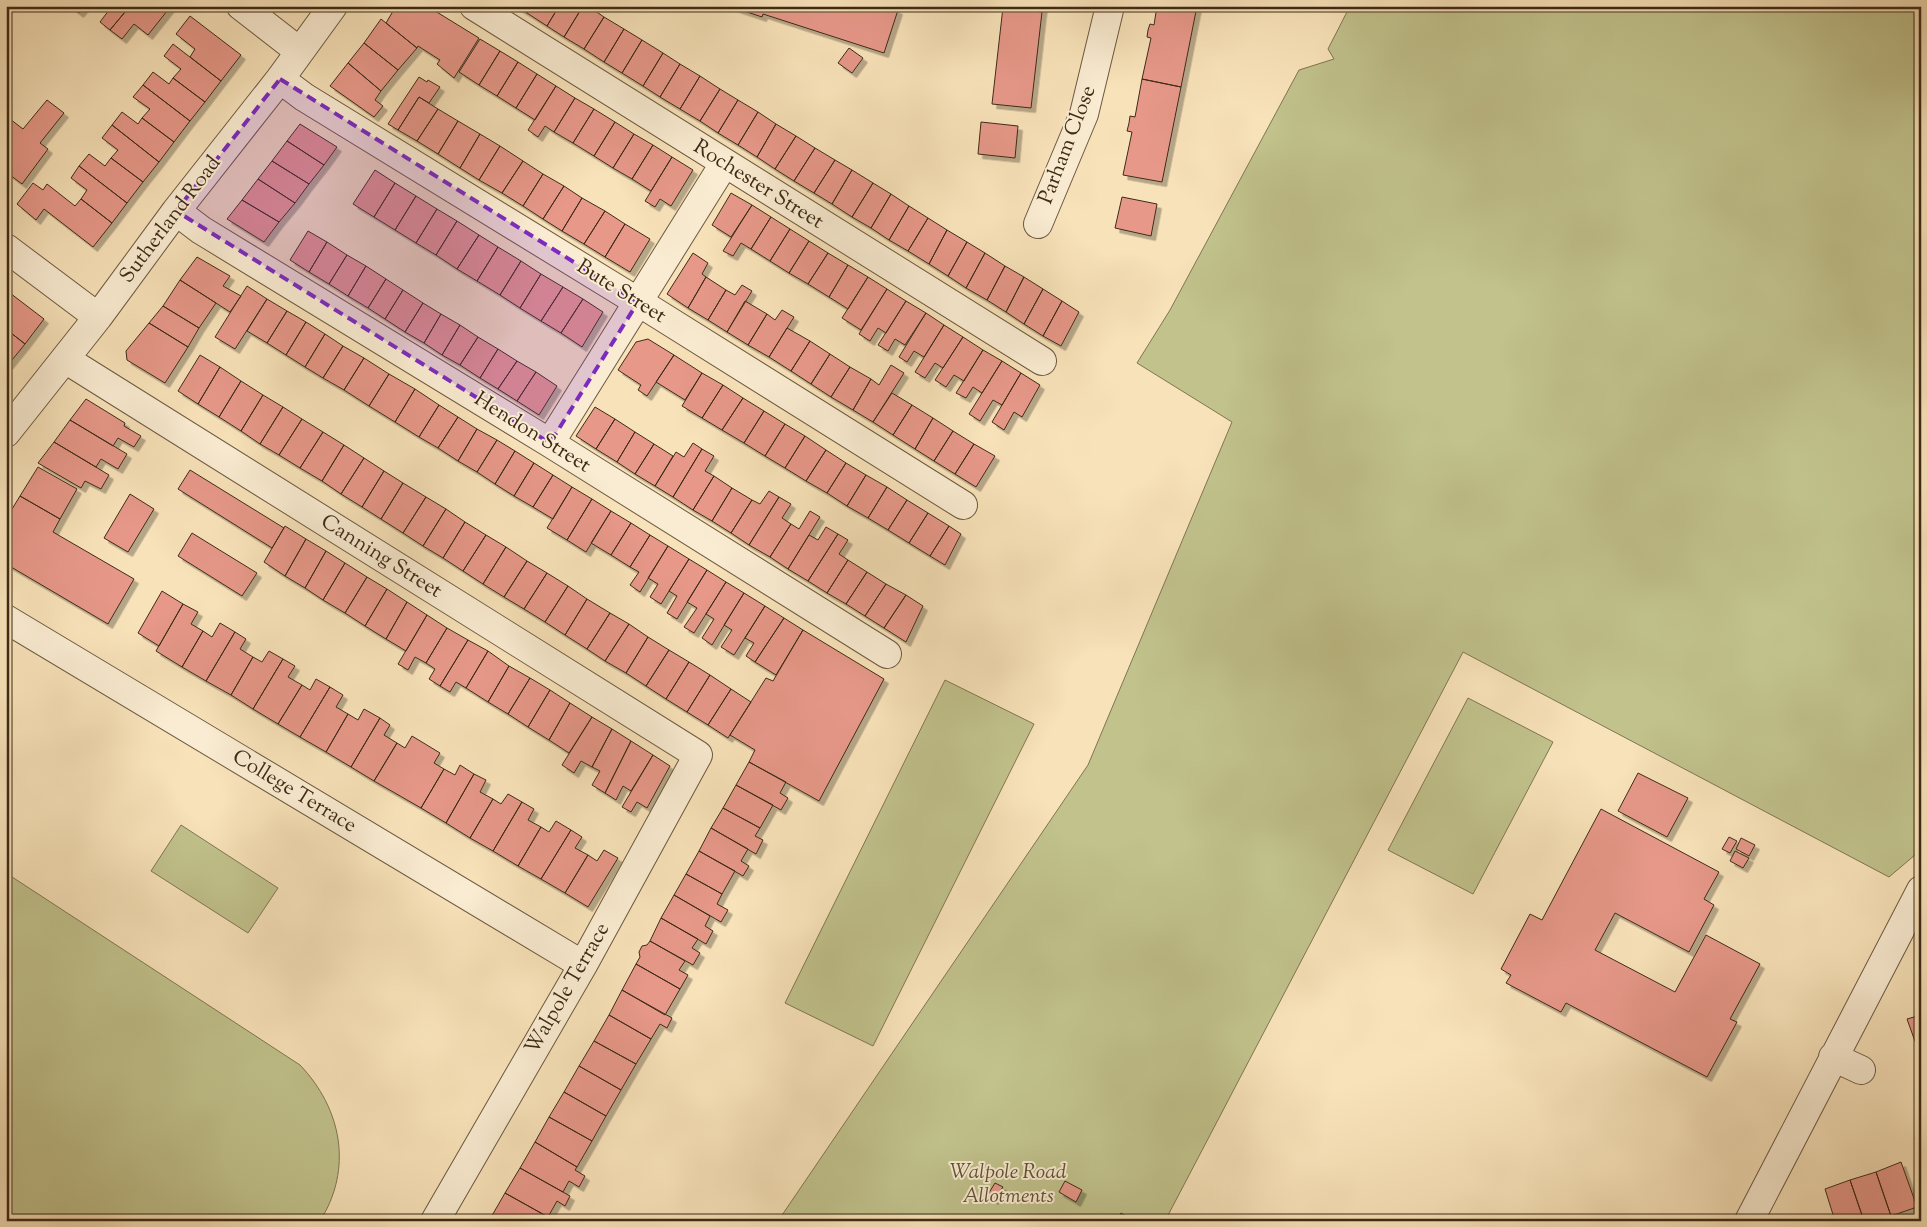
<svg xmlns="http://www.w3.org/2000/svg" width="1927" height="1227" viewBox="0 0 1927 1227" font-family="'Sorts Mill Goudy',serif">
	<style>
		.green { fill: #c1c28c; stroke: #7f7652 }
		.building { fill: #e79889; stroke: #3d2b17; filter: url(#shadow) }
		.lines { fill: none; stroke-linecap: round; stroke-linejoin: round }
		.minor-casing { stroke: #6c5940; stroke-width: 30 }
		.minor { stroke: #faecd2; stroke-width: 28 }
		.marked { fill: #7b2cbf; fill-opacity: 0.2; stroke: #7b2cbf; stroke-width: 4; stroke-dasharray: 10 6; stroke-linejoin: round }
		.labels { text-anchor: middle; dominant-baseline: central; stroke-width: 4; stroke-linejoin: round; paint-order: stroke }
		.street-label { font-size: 21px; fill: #3d2b17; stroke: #faecd2 }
		.park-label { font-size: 21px; font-style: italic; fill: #5e5134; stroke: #faecd2 }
	</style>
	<defs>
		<filter id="shadow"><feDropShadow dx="4.5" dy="4.5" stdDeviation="0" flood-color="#0004"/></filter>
	</defs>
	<rect width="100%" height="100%" fill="#f8e2b9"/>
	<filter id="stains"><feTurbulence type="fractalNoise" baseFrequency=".004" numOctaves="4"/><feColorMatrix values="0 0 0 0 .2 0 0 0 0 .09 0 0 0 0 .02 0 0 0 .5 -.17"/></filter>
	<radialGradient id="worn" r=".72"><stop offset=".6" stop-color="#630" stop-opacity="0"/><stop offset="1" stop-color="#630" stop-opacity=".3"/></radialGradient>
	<path class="green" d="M1350 6H1921V843L1915 855 1889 877 1463 652 1165 1221H778L1088 765 1232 422 1137 363 1170 310 1299 70 1334 59 1328 49Z
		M945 680 1034 724 873 1046 785 1003Z
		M1468 698 1553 742 1473 894 1388 850Z
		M181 825 278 888 248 933 151 871Z
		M6 873 300 1065C342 1109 353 1169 320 1221H6Z"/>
	<path class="building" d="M70 6H85L79 13Z
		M112 6H130L110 30 100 22Z
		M130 6H171L148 35 134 24 122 39 110 30Z
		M396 6H427L479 38 454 78 437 64 440 60 418 46 417 48 386 23Z
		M515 6H531L527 13Z
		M531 6H559L547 26 527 13Z
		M559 6H583L564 37 547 26Z
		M583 6H588L604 17 584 49 564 37Z
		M889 6 898 10 884 53 763 14 762 17 732 7Z
		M1003 6H1043L1042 12Z
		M1157 6H1197L1181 87 1142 79 1151 38 1147 37 1148 30 1150 24 1154 25Z
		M1003 7 1042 12 1031 108 992 104Z
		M190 16 241 55 221 81 190 57 195 49 176 34Z
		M604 17 624 29 604 62 584 49Z
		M381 19 417 48 398 70 364 43Z
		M624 29 642 40 622 73 604 62Z
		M480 39 500 51 479 85 459 72Z
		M642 40 663 53 643 86 622 73Z
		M364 43 398 70 381 91 348 63Z
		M173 44 221 81 205 102 173 78 181 69 164 56Z
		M849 48 863 58 852 73 838 63Z
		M500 51 518 62 497 96 479 85Z
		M663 53 680 64 660 97 643 86Z
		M518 62 537 74 516 108 497 96Z
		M348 63 381 91 375 100 383 106 374 117 330 86Z
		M680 64 700 76 680 109 660 97Z
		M153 72 169 84 173 78 205 102 190 121 143 85Z
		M537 74 556 86 535 120 516 108Z
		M700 76 720 89 700 121 680 109Z
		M419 77 427 82 428 80 440 87 429 103 419 97 398 130 388 124Z
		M1142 79 1181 87 1162 182 1123 175 1132 132 1127 131 1129 123 1130 116 1135 117Z
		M143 85 190 121 174 142 142 118 150 109 133 97Z
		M556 86 575 98 554 132 545 126 538 137 528 130Z
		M720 89 738 100 718 133 700 121Z
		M419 97 438 109 417 141 398 130Z
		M575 98 594 109 573 143 554 132Z
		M47 100 64 113 40 143 48 149 22 184 6 172V116L23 129Z
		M738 100 758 112 738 145 718 133Z
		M438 109 458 121 438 154 417 141Z
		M594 109 615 122 594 156 573 143Z
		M122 112 138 124 142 118 174 142 159 162 112 125Z
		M758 112 776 124 757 157 738 145Z
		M458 121 480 134 460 168 438 154Z
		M615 122 634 134 613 168 594 156Z
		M981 122 1018 126 1015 158 978 154Z
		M300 124 337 147 324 165 287 141Z
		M776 124 796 136 775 169 757 157Z
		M112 125 159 162 143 182 111 158 118 150 102 138Z
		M480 134 500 146 479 180 460 168Z
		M634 134 653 145 632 179 613 168Z
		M796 136 815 148 794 181 775 169Z
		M287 141 324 165 309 184 272 161Z
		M653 145 672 157 651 191 632 179Z
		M500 146 523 161 502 193 479 180Z
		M815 148 835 160 814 193 794 181Z
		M89 154 105 166 111 158 143 182 127 203 79 166Z
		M672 157 693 170 671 206 660 199 655 207 645 201Z
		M835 160 852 170 832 204 814 193Z
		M272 161 309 184 295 203 258 179Z
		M523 161 543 174 523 206 502 193Z
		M79 166 127 203 112 223 81 199 87 190 71 178Z
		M375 170 395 183 374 217 353 204Z
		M852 170 873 183 852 217 832 204Z
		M543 174 564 186 543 219 523 206Z
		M258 179 295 203 279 222 242 200Z
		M33 183 43 190 47 184 75 206 81 199 112 223 93 247 44 209 36 220 17 204Z
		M395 183 416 196 395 230 374 217Z
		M873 183 891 194 871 228 852 217Z
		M564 186 582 198 562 231 543 219Z
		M731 193 752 205 731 237 712 225Z
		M891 194 909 206 889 240 871 228Z
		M416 196 437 209 416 243 395 230Z
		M1122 197 1157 204 1151 236 1115 228Z
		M582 198 605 211 584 244 562 231Z
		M242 200 279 222 264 242 227 219Z
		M752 205 771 217 751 249 741 243 733 256 723 251Z
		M909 206 928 218 908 251 889 240Z
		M437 209 457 221 436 255 416 243Z
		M605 211 625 224 605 257 584 244Z
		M771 217 790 229 770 261 751 249Z
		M928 218 947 230 929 264 908 251Z
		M457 221 479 235 457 269 436 255Z
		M625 224 650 239 630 272 605 257Z
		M790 229 809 241 789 273 770 261Z
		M947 230 967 242 948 276 929 264Z
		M308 231 327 242 309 272 290 260Z
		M479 235 498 247 477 281 457 269Z
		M809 241 828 253 808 284 789 273Z
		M327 242 347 255 329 284 309 272Z
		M967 242 985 253 966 288 948 276Z
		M498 247 521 261 500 295 477 281Z
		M693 253 708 263 702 274 706 277 688 308 667 294Z
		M828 253 848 265 829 297 808 284Z
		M985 253 1005 266 987 300 966 288Z
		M347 255 366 266 348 296 329 284Z
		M197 257 230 276 223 286 241 296 230 312 180 280Z
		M521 261 541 274 520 308 500 295Z
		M848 265 868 277 848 309 829 297Z
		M366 266 386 279 368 308 348 296Z
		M1005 266 1024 277 1006 312 987 300Z
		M541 274 563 287 541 321 520 308Z
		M706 277 726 290 708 320 688 308Z
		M868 277 887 289 861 330 842 318Z
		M1024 277 1043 289 1024 324 1006 312Z
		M386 279 403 290 385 319 368 308Z
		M180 280 216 303 199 328 163 306Z
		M742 285 752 291 727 332 708 320 726 290 735 295Z
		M247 286 267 299 235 349 215 337Z
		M563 287 583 299 561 333 541 321Z
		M887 289 906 301 886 333 878 328 870 341 859 334Z
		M1043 289 1062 301 1043 336 1024 324Z
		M6 290 44 319 25 344 6 329Z
		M403 290 423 303 405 332 385 319Z
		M267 299 287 311 267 343 247 331Z
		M583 299 603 312 582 347 561 333Z
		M745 301 767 314 748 345 727 332Z
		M906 301 926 313 905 345 895 339 888 351 878 345Z
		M1062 301 1079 312 1061 346 1043 336Z
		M423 303 441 314 424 343 405 332Z
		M163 306 199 328 188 347 149 323Z
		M782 310 794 317 769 357 748 345 767 314 775 320Z
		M287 311 306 322 286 355 267 343Z
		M926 313 944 325 924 357 914 351 907 362 899 357Z
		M441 314 460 325 442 355 424 343Z
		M306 322 325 334 305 367 286 355Z
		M149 323 188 347 165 383 127 360 126 351Z
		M460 325 478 337 460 365 442 355Z
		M944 325 963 337 943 368 935 363 925 378 915 372Z
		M787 328 810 341 791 371 769 357Z
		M6 329 25 344 8 365 6 364Z
		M325 334 343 346 323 378 305 367Z
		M478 337 498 349 480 378 460 365Z
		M963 337 983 350 964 381 954 375 946 387 935 380Z
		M648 339 674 355 647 396 638 390 641 385 618 370 636 342Z
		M810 341 830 354 811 384 791 371Z
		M343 346 364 358 344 390 323 378Z
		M498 349 517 361 498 389 480 378Z
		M983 350 1002 361 982 393 973 387 966 398 956 393Z
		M830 354 850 367 831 397 811 384Z
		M200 355 220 367 198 404 178 391Z
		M674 355 702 373 685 400 656 382Z
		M364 358 389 374 369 406 344 390Z
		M517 361 536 372 517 401 498 389Z
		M1002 361 1021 373 1002 405 993 400 980 421 969 414Z
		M891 365 904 373 873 422 853 410 871 379 879 385Z
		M220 367 241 381 219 417 198 404Z
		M850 367 871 379 853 410 831 397Z
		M536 372 557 386 539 415 517 401Z
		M702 373 723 385 702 418 682 406Z
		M1021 373 1040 385 1022 417 1014 412 1004 430 992 422Z
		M389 374 415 389 395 422 369 406Z
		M241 381 263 395 241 431 219 417Z
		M723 385 743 398 722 430 702 418Z
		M415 389 439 405 419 437 395 422Z
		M892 393 912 405 893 435 873 422Z
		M263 395 283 407 260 444 241 431Z
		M743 398 764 411 744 443 722 430Z
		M86 399 125 423 124 426 141 436 134 447 118 438 113 446 70 420Z
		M439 405 458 417 438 448 419 437Z
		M912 405 933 418 915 449 893 435Z
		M283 407 302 419 279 455 260 444Z
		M595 407 615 419 596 449 576 436Z
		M764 411 785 424 765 456 744 443Z
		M458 417 477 429 458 461 438 448Z
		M933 418 953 431 934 461 915 449Z
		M302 419 323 432 300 468 279 455Z
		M615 419 635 432 617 462 596 449Z
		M70 420 127 454 118 469 101 459 96 467 54 442Z
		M785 424 805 436 785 468 765 456Z
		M477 429 497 440 477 472 458 461Z
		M953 431 974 444 955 474 934 461Z
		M323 432 344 445 322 481 300 468Z
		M635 432 654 444 635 474 617 462Z
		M805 436 826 450 806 481 785 468Z
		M497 440 515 451 495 484 477 472Z
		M54 442 109 475 101 489 85 481 81 488 38 463Z
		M693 443 702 449 673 497 655 486 676 452 684 457Z
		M654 444 673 456 655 486 635 474Z
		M974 444 995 456 976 487 955 474Z
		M344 445 364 458 341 494 322 481Z
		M702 449 714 456 705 471 714 476 693 510 673 497Z
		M826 450 846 463 827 493 806 481Z
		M515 451 534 463 514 496 495 484Z
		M364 458 384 471 362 507 341 494Z
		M534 463 553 475 533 507 514 496Z
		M846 463 866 475 847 506 827 493Z
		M38 467 77 489 60 519 20 496Z
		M190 470 284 528 272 548 178 489Z
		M384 471 403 483 381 519 362 507Z
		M553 475 572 487 553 519 533 507Z
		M866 475 887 487 868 518 847 506Z
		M714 476 732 488 712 521 693 510Z
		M403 483 426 497 403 533 381 519Z
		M572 487 592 499 567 540 547 528Z
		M887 487 907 500 888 530 868 518Z
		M732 488 752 500 731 533 712 521Z
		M769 491 779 497 749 545 731 533 752 500 760 504Z
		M130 494 154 509 128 552 104 538Z
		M20 496 60 519 53 532 134 579 108 624 6 564V519Z
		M426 497 446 509 423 546 403 533Z
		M779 497 791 504 782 518 791 524 770 557 749 545Z
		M592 499 611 511 586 552 567 540Z
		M907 500 928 513 909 543 888 530Z
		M446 509 465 522 443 558 423 546Z
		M611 511 631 523 611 555 591 543Z
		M810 511 820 517 788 569 770 557 791 524 799 529Z
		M928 513 949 526 930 556 909 543Z
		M465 522 486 535 463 571 443 558Z
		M631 523 650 535 630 567 611 555Z
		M285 526 306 539 285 576 264 562Z
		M949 526 961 534 945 565 930 556Z
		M826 527 838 534 808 581 788 569 809 535 818 540Z
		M192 533 257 573 242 596 178 556Z
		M838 534 848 540 839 554 848 560 827 593 808 581Z
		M486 535 506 547 483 584 463 571Z
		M650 535 668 546 640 592 630 585 639 572 630 567Z
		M306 539 326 551 305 588 285 576Z
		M668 546 689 559 661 604 650 597 658 584 648 578Z
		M506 547 527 561 504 597 483 584Z
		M326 551 345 563 323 600 305 588Z
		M689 559 707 570 677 619 667 613 677 596 669 591Z
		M848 560 867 572 846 604 827 593Z
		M527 561 547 573 524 609 504 597Z
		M345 563 367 577 345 613 323 600Z
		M707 570 726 582 694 633 684 627 697 608 687 602Z
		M867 572 886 584 865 616 846 604Z
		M547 573 568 586 545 622 524 609Z
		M367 577 387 589 365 626 345 613Z
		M726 582 744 593 712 645 702 638 714 619 706 614Z
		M886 584 906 595 884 628 865 616Z
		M568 586 587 599 565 635 545 622Z
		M387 589 407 602 386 639 365 626Z
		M162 591 183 604 159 646 138 633Z
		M744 593 765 606 734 655 721 647 732 630 724 625Z
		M906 595 923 606 906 642 884 628Z
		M587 599 610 613 587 649 565 635Z
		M407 602 427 615 406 651 386 639Z
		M183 604 198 612 191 624 203 631 182 667 156 651Z
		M765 606 784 618 755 662 746 656 754 643 745 638Z
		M610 613 629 624 605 661 587 649Z
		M427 615 447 628 426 663 415 657 408 670 398 664Z
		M784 618 803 630 776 675 755 662Z
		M220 623 235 632 206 681 182 667 203 631 212 637Z
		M629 624 648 637 626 673 605 661Z
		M447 628 468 640 440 686 429 679 435 669 426 663Z
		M803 630 884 679 819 801 749 762 755 750 730 735 766 678 773 681Z
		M235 632 246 639 240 649 253 657 231 695 206 681Z
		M648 637 669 650 646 686 626 673Z
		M468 640 488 651 466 688 456 682 450 692 440 686Z
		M669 650 689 662 666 699 646 686Z
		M269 651 283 659 253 709 231 695 253 657 262 662Z
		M488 651 509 666 488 702 466 688Z
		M283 659 295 666 288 677 302 685 278 724 253 709Z
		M689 662 710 675 687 712 666 699Z
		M509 666 530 678 508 714 488 702Z
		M710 675 731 689 708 725 687 712Z
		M530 678 550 690 528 727 508 714Z
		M316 679 330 687 300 737 278 724 302 685 310 690Z
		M330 687 343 695 336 707 348 714 326 752 300 737Z
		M731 689 751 702 728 738 708 725Z
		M550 690 570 703 549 740 528 727Z
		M570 703 592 717 569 753 549 740Z
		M364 709 380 718 351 767 326 752 348 714 358 720Z
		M592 717 612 729 592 767 581 761 574 773 562 765Z
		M380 718 390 725 384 735 397 743 374 781 351 767Z
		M612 729 631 741 605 793 592 785 600 771 592 767Z
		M412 736 440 753 434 763 444 769 421 808 374 781 397 743 405 748Z
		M631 741 653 755 631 791 623 786 616 800 605 793Z
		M653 755 670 766 647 808 637 802 631 812 622 807Z
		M749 762 786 782 780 793 788 798 781 810 736 785Z
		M460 765 474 774 446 823 421 808 444 769 455 775Z
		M1638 773 1688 798 1667 837 1618 811Z
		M474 774 486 780 480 792 493 799 470 838 446 823Z
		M736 785 773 805 760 828 723 808Z
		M508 794 522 802 493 851 470 838 493 799 501 804Z
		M522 802 534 809 528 820 541 827 518 866 493 851Z
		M723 808 760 828 755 836 763 840 756 854 711 828Z
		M1601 809 1719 872 1704 899 1714 905 1689 952 1615 913 1595 950 1675 992 1706 935 1760 964 1730 1019 1737 1022 1707 1077 1566 1003 1561 1012 1506 983 1511 975 1501 969 1530 914 1542 920Z
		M556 821 571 830 541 879 518 866 541 827 549 832Z
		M711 828 748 849 741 861 749 866 743 876 699 851Z
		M571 830 582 837 575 848 588 855 565 893 541 879Z
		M1729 837 1737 841 1730 853 1722 849Z
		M1741 838 1755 845 1749 856 1736 849Z
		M604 850 618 858 588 907 565 893 588 855 597 861Z
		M699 851 735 871 722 894 686 874Z
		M1735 851 1749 858 1743 868 1730 861Z
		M686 874 722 894 717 904 728 910 721 922 674 895Z
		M674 895 710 916 705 926 713 931 706 944 661 918Z
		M661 918 698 939 692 948 700 953 693 965 650 941Z
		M650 941 685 961 679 970 688 975 680 989 636 964 640 957 639 952 642 946 647 945Z
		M636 964 680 989 665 1015 622 990Z
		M622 990 672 1018 667 1028 660 1024 651 1039 609 1015Z
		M609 1015 651 1039 636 1064 594 1041Z
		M1921 1015V1045L1917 1047 1907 1019Z
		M594 1041 636 1064 621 1090 579 1066Z
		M579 1066 621 1090 606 1116 564 1092Z
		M564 1092 606 1116 592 1141 549 1117Z
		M549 1117 592 1141 577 1167 535 1142Z
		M1921 1137V1155L1915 1138Z
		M535 1142 577 1167 575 1170 585 1176 579 1187 569 1181 563 1192 520 1168Z
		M1901 1162 1917 1207 1891 1216 1876 1172Z
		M520 1168 570 1196 565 1206 557 1201 548 1217 505 1193Z
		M1876 1172 1891 1216 1880 1221H1864L1850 1180Z
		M1850 1180 1864 1221H1835L1825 1189Z
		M1065 1181 1082 1190 1076 1202 1059 1192Z
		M995 1183 1003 1187 994 1200 987 1196Z
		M505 1193 548 1217 546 1221 490 1219Z
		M1121 1213 1134 1221H1117Z"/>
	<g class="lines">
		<g class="minor-casing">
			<path id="minor" d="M241 6 299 51
				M474 6 1042 361
				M280 79 304 97 653 311 963 505
				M176 211 201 230 550 443 887 654
				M1038 224 1084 114 1110 6
				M6 248 98 317
				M65 359 698 755 583 965 435 1221
				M6 433 98 317 176 211 280 79 333 6
				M550 443 724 164
				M6 619 583 965
				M1833 1057 1861 1070
				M1749 1221 1921 890"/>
		</g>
		<use href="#minor" class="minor"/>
	</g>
	<path class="marked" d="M280 79 638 302 550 443 176 211Z"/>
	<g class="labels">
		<g class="street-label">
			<text transform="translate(1068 145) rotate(-69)">Parham Close</text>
			<text transform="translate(758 185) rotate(32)">Rochester Street</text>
			<text transform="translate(171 220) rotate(-53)">Sutherland Road</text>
			<text transform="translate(621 292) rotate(32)">Bute Street</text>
			<text transform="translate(532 433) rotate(32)">Hendon Street</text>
			<text transform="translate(381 557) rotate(32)">Canning Street</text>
			<text transform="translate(294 792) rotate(31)">College Terrace</text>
			<text transform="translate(568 989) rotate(-60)">Walpole Terrace</text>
		</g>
		<g class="park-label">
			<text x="1008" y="1173">Walpole Road<tspan x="1008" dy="24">Allotments</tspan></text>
		</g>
	</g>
	<rect width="1927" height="1227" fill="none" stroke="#f8e2b9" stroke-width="25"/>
	<rect x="8" y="8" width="1912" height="1212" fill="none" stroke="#3d2b17" stroke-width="2.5"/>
	<rect x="12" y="12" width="1902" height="1202" fill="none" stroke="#3d2b17"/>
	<rect width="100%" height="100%" filter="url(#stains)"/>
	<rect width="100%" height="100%" fill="url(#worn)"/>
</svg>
